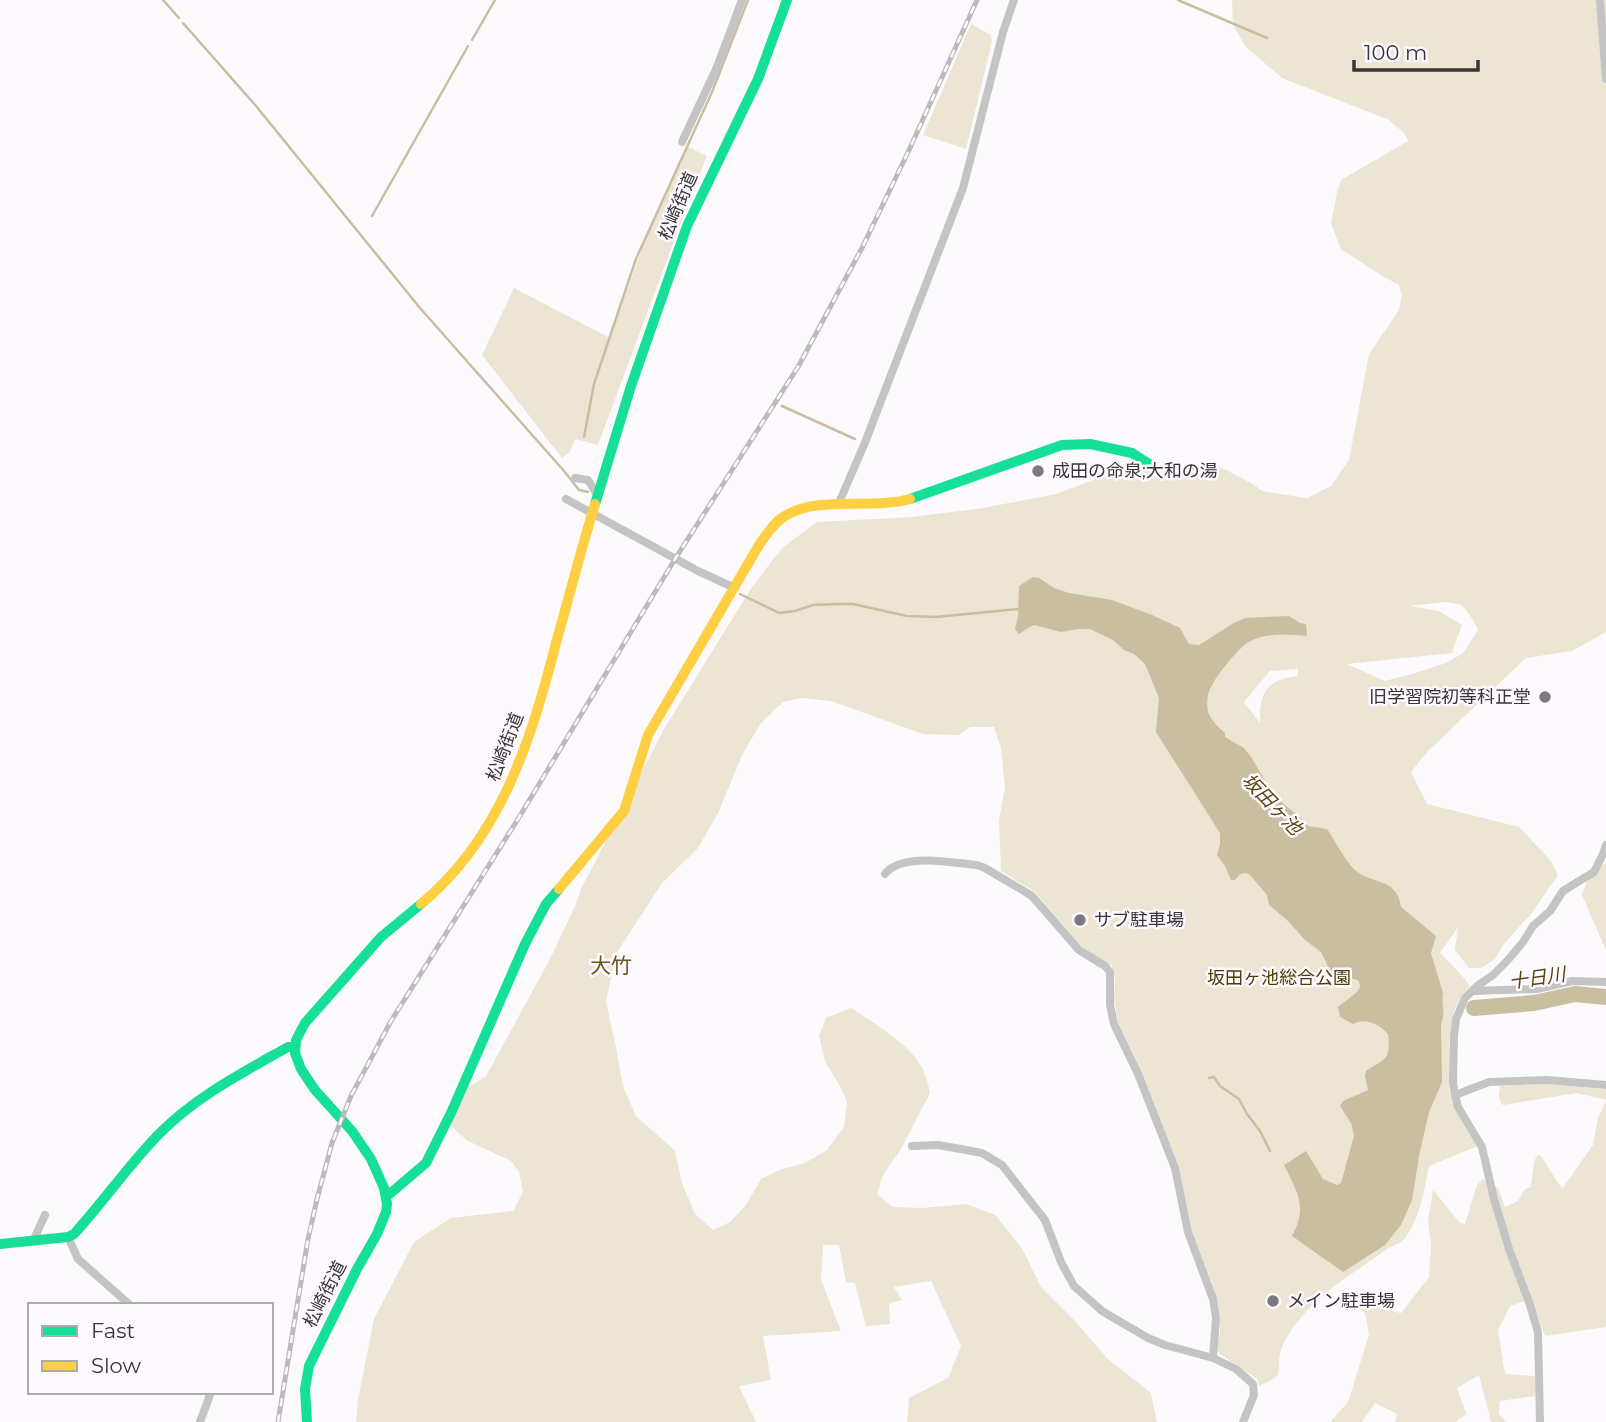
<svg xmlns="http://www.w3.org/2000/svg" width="1606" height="1422" viewBox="0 0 1606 1422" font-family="Montserrat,'Noto Sans JP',sans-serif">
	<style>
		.green { fill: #ece5d4; fill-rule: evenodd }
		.water { fill: #c9bea0 }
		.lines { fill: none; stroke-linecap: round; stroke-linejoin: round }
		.stream { stroke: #c9bea0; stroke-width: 2.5 }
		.river { stroke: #c9bea0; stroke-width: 16 }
		.street { stroke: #c4c4c4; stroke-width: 8 }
		.fast { stroke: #16e098; stroke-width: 10 }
		.slow { stroke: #ffcf43; stroke-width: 10 }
		.rail-casing { stroke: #bcbabc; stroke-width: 5 }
		.rail { stroke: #fef9ff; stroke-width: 2.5; stroke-dasharray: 8; stroke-linecap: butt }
		.poi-dot { fill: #7c7a7d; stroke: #fef9ff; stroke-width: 2.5 }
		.labels { text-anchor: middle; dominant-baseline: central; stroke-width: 5; stroke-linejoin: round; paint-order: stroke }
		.street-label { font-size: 18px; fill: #373537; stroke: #fef9ff }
		.poi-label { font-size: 18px; fill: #373537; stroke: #fef9ff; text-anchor: start }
		.park-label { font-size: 18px; fill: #4b3c00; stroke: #fef9ff }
		.water-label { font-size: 19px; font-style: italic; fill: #56460f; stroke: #fef9ff }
		.quarter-label { font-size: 21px; fill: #67561a; stroke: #fef9ff }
	</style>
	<rect width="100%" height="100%" fill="#fdfafe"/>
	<path class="green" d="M1232 0H1606V632L1572 651 1526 658 1429 750 1411 772 1427 804 1519 827 1551 861 1558 875 1531 914 1504 944 1494 960 1481 968H1469L1455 950 1458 927 1440 953C1451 964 1462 974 1470 986 1448 1008 1449 1036 1450 1066 1450 1074 1452 1080 1449 1088L1453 1104 1478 1146 1429 1166C1425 1186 1419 1226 1402 1241 1397 1245 1389 1247 1384 1251 1358 1270 1325 1290 1304 1314 1297 1321 1283 1341 1281 1350 1274 1376 1289 1372 1259 1386L1257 1379 1220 1354 1217 1349 1220 1330 1219 1309 1215 1293 1192 1231 1178 1164 1134 1056 1118 1023 1114 999 1115 978 1112 966 1082 947 1035 892 1001 871 999 820 1005 787 1001 748 994 727H970L959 735 923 734 831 701 802 698 783 702 761 723 743 753 718 813 698 848 662 883 616 954 606 1002 616 1047 623 1086 636 1116 675 1151 682 1183 695 1214 713 1230 730 1222 746 1205 761 1179 779 1170 805 1163 827 1150 844 1127 847 1101 840 1086 825 1062 819 1036 826 1018 851 1008C871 1021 909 1044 921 1066 926 1074 928 1084 930 1093L901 1149 883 1175 877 1194 893 1207 922 1208 966 1204 995 1215 1022 1248 1041 1287 1074 1320 1108 1359 1151 1393 1157 1422H907L909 1398 948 1378 961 1346 931 1281 894 1287 902 1300 889 1303 890 1324 866 1326 855 1283 846 1282 839 1245H823L821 1280 841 1331 763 1336 771 1380 739 1386 756 1422H356L358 1399 374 1319 414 1242 451 1218 513 1211 523 1192 519 1172 511 1161 468 1141 453 1128 447 1117 456 1096 486 1076 549 961 577 902 581 889 664 729 752 587 782 548 817 522 911 517 983 508 1056 494 1101 477 1153 469 1176 478 1178 466H1213L1224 469 1253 484 1262 491 1307 498 1331 486 1349 460 1369 354 1399 310 1402 296 1399 285 1379 274 1341 249 1331 224 1337 192 1341 180 1408 141 1404 133 1389 120 1282 78 1246 47 1233 25ZM1445 602 1462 605 1472 618 1478 630 1463 653 1446 663 1415 673 1385 681 1347 664 1452 653 1462 625 1439 611 1410 606ZM1298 669 1297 676C1266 680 1259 693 1260 723L1244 702 1270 671Z
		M971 24 991 35 992 42 966 149 923 135Z
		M688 147 707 156 680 225 598 445 575 439 570 452 562 458 482 355 514 288 610 338 644 243Z
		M1606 863V950L1582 895 1590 872Z
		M1546 1084 1606 1089V1100L1577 1093 1503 1105C1497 1099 1499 1094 1500 1086Z
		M1606 1101V1327L1545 1336 1531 1299 1510 1306 1498 1330 1505 1374 1535 1376V1396L1500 1401 1499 1414 1507 1422H1491L1479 1375 1457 1388 1466 1414 1456 1422H1395L1397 1414 1375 1403 1362 1422H1330L1348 1402 1369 1335 1365 1313 1345 1299 1352 1292 1378 1308 1401 1313 1429 1277 1431 1244 1428 1221 1433 1190 1460 1223 1465 1224 1477 1185 1483 1179 1498 1188 1505 1207 1518 1201 1525 1189 1531 1187 1534 1161 1538 1155 1541 1156 1562 1189 1593 1145 1598 1118Z"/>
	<path class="water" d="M1033 577 1039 578 1054 588 1069 593 1112 600 1152 615 1180 628 1189 644 1199 645 1232 624 1245 618 1289 616 1300 623 1306 624 1307 636C1288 634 1264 632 1247 643 1236 651 1211 681 1208 695 1207 699 1207 708 1208 712 1211 720 1219 728 1225 733V737L1244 748 1251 757 1273 794 1287 807 1298 815 1308 826 1327 829C1336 841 1342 856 1352 867 1368 886 1397 875 1401 907L1436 936 1431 953 1443 993C1441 1004 1446 1013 1441 1024L1442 1082 1429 1112 1419 1156 1412 1200 1401 1225 1385 1245 1343 1272 1292 1236C1308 1207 1297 1192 1284 1165L1306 1151 1323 1179 1337 1185 1341 1183 1354 1136 1351 1123 1340 1106 1343 1101 1368 1090 1365 1076 1366 1071C1385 1058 1391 1061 1388 1034 1379 1024 1365 1017 1353 1024L1340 1017 1338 1007 1357 992 1360 987 1359 981C1349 975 1341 984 1332 978L1326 962 1321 952 1305 940 1288 921 1269 905 1267 895 1250 875 1246 873 1240 874 1235 880H1231L1226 868 1217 855 1220 844V833L1156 732 1159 698 1145 664 1134 654 1124 650 1113 640 1090 629H1078L1061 632 1034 625 1028 628 1019 634 1015 629 1018 616 1019 586Z"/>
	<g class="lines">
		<path class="stream" d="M163 0 179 18
			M1178 0 1267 38
			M183 23 256 106 420 308 564 471 579 490 588 492
			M472 40 495 0
			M372 216 468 46
			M782 406 855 439
			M584 437 594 384 636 259 712 92 748 0
			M740 594 779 613 795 611 813 605 837 604H853L907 616 936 617 1018 609
			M1209 1078 1214 1077 1220 1086 1239 1099 1247 1114 1260 1131 1270 1151"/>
		<path class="river" d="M1474 1008 1534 1003 1575 994 1606 997"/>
		<path class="street" d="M1600 0 1606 79
			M682 142 717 67 742 0
			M575 478 588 480 598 496
			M566 499 698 571 735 588
			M838 505 864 445 963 188 1003 32 1014 0
			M885 874C901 852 953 863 977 865L985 868 1032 896 1079 950 1105 966 1110 972V1005L1114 1024 1138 1074 1175 1168 1188 1232 1213 1299 1216 1318 1213 1358
			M1473 991 1537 989 1572 981 1606 982
			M1455 1095 1489 1082 1547 1080 1606 1085
			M912 1146 938 1145 961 1149 982 1153 1002 1165 1045 1220 1061 1262 1074 1286 1102 1311 1148 1338 1165 1345 1213 1358 1236 1369 1253 1384 1254 1395 1243 1422
			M68 1237 78 1259 130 1305
			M34 1239 45 1215
			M200 1422 211 1392
			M1540 1422 1538 1332 1529 1302 1509 1249 1494 1199 1482 1147 1458 1107 1455 1095 1453 1082 1454 1036 1456 1019 1465 998 1477 986 1493 975 1507 961 1523 942 1533 926 1550 911 1563 891 1594 872 1603 854 1606 845"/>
		<path class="fast" d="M910 499 1062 445 1090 444 1132 453 1149 464
			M595 504 631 386 687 226 758 79 787 0
			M386 1197 426 1163 451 1113 525 944 546 904 559 889
			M0 1244 68 1237 74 1234C103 1202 128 1166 158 1135 195 1097 242 1073 288 1047H295
			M307 1422 305 1389 309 1366 357 1269 377 1234 386 1212 387 1204 384 1188 371 1159 352 1131 315 1090 301 1069 295 1053 296 1040 305 1023 381 937 421 904"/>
		<path class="slow" d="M559 889 624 811 648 735 759 545C766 535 774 522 785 516 818 495 872 510 910 499
			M421 904C501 838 531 740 556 643 569 597 581 550 595 504"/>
		<g class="rail-casing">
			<path id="rail" d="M278 1422 308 1239 317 1199 332 1143 351 1096 391 1021 518 819 675 559 798 367 863 246 910 148 977 0"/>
		</g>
		<use href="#rail" class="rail"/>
	</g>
	<g class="poi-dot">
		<circle cx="1038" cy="471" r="7"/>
		<circle cx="1545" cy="697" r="7"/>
		<circle cx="1080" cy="920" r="7"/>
		<circle cx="1273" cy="1301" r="7"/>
	</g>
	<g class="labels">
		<g class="street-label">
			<text transform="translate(678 206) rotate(-67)">松崎街道</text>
			<text transform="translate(505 747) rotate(-69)">松崎街道</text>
			<text transform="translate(325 1294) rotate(-63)">松崎街道</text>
		</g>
		<g class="poi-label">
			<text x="1052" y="471">成田の命泉;大和の湯</text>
			<text x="1531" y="697" text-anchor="end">旧学習院初等科正堂</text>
			<text x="1094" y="920">サブ駐車場</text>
			<text x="1287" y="1301">メイン駐車場</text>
		</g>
		<g class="park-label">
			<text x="1279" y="978">坂田ヶ池総合公園</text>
		</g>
		<g class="water-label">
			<text transform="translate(1272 804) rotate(46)">坂田ヶ池</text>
			<text transform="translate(1537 978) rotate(-8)">十日川</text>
		</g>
		<g class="quarter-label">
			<text x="611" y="965">大竹</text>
		</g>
	</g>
	<rect x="28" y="1303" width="245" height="91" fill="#fef9ff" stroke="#aeabaf" stroke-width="2"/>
	<rect x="42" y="1326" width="35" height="10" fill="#16e098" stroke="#aeabaf" stroke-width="2"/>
	<text x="91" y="1338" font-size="21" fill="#373537">Fast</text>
	<rect x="42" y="1361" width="35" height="10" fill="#ffcf43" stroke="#aeabaf" stroke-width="2"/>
	<text x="91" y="1373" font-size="21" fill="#373537">Slow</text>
	<path d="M1354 60v10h124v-10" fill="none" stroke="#373537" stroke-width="3.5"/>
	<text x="1364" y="60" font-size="21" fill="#373537" stroke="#fef9ff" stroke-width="5" paint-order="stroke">100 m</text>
</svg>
